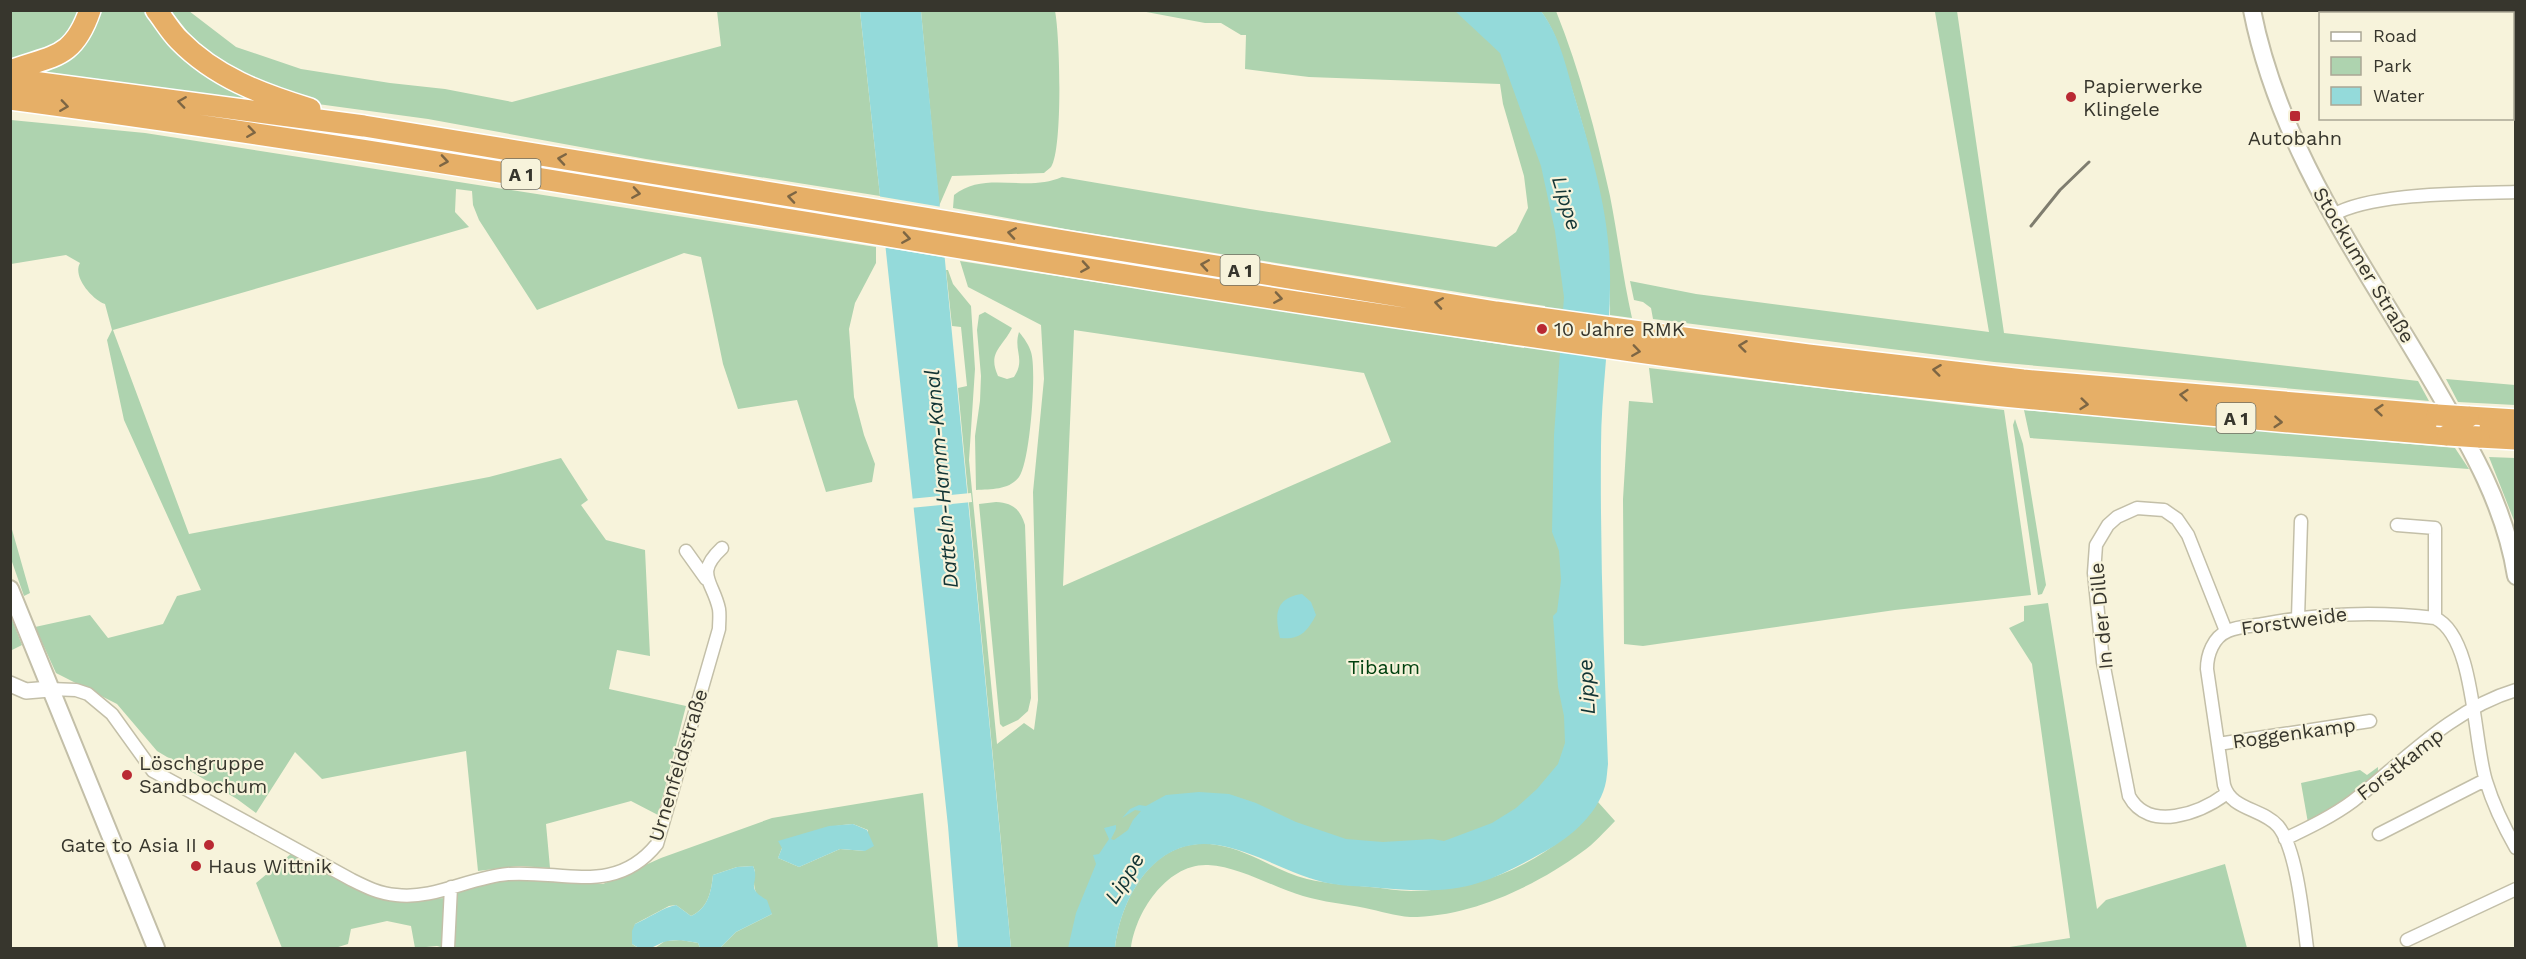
<svg xmlns="http://www.w3.org/2000/svg" width="2526" height="959" viewBox="0 0 2526 959" font-family="'Work Sans',sans-serif">
	<style>
		.green { fill: #aed3af; fill-rule: evenodd }
		.water { fill: #94dada }
		.pier { fill: #f7f3db }
		.lines { fill: none; stroke-linecap: round; stroke-linejoin: round }
		.minor-casing { stroke: #c3bfa8; stroke-width: 15 }
		.tertiary-casing { stroke: #c3bfa8; stroke-width: 18 }
		.secondary-casing { stroke: #c3bfa8; stroke-width: 20 }
		.motorway-casing { stroke: #fff; stroke-width: 24 }
		.minor { stroke: #fff; stroke-width: 12 }
		.tertiary { stroke: #fff; stroke-width: 15 }
		.secondary { stroke: #fff; stroke-width: 16 }
		.motorway { stroke: #e6af67; stroke-width: 21 }
		.rail { stroke: #7f7d6f; stroke-width: 3 }
		.motorway-bridge-casing { stroke: #fff; stroke-width: 24; stroke-linecap: butt }
		.motorway-bridge { stroke: #e6af67; stroke-width: 21 }
		.oneway { stroke: #7d6644 }
		.poi-dot { fill: #b92933; stroke: #f7f3db; stroke-width: 2 }
		.labels { text-anchor: middle; dominant-baseline: central; stroke-width: 4.5; stroke-linejoin: round; paint-order: stroke }
		.shield { fill: #f7f3db; stroke: #716f61; stroke-width: 1.5 }
		.shield-label { font-size: 18px; font-weight: bold; fill: #37362d }
		.poi-label { font-size: 20px; fill: #37362d; stroke: #f7f3db; text-anchor: start }
		.street-label { font-size: 20px; fill: #37362d; stroke: #f7f3db }
		.park-label { font-size: 20px; fill: #01410f; stroke: #f7f3db }
		.water-label { font-size: 21px; font-style: italic; fill: #113434; stroke: #f7f3db }
	</style>
	<rect width="100%" height="100%" fill="#f7f3db"/>
	<path class="green" d="M2395 10H2475V14H2395Z
		M10 11H82C65 49 49 51 11 60Z
		M94 11H149L283 106 29 71Z
		M171 11H189L236 47 301 69 390 83 445 89 512 102 721 46 717 11H860L880 196 646 159 428 119 303 102 224 64 191 36Z
		M921 11H1055C1060 35 1063 149 1051 167 1049 169 1046 171 1044 173L952 176 939 206Z
		M1141 11H1505L1564 146 1584 757 1474 859 1178 823 1092 948H1011L958 388 967 386 961 327 952 326 946 270H948L953 284 971 306 975 369 969 460 997 744 1024 723 1034 730 1038 700 1033 492 1044 379 1041 325 968 287 960 261 1524 348V345L1544 348 1545 306 1071 230 953 208 954 195C985 170 1026 193 1062 177L1250 209 1496 247 1516 232 1528 208 1524 176 1503 104 1500 84 1309 77 1245 69 1246 35H1241L1221 23H1205ZM1074 330 1364 373 1391 442 1063 586Z
		M1541 11H1556C1580 71 1596 133 1610 196 1618 237 1623 278 1632 318L1610 315C1611 236 1595 162 1571 86 1563 59 1557 33 1541 11Z
		M1935 12 1957 11 2004 333 2418 381 2429 401 1994 362 1653 319 1651 308 1643 302 1634 300 1630 281 1696 294 1989 332Z
		M11 120 145 133 876 247V263L855 303 849 329 854 397 864 435 875 464 872 482 826 492 797 400 738 409 723 364 701 257 684 253 537 310 479 220 473 205 472 191 456 189 455 212 469 227 113 330 189 534 489 477 561 458 588 500 581 505 606 540 645 550 650 656 617 650 609 689 686 706 658 815 631 801 546 824 550 868 519 866 478 871 466 751 322 779 295 752 256 813 237 799 157 751 117 704 56 673 35 627 90 615 108 638 163 624 177 596 201 590 124 420 107 340 112 330 105 304C93 300 72 277 80 263L66 255 11 264Z
		M985 312 1012 328C1003 347 987 352 998 376L1007 379 1014 377C1026 359 1013 351 1019 332 1024 338 1029 345 1031 352 1037 370 1030 463 1019 477 1009 490 992 489 976 490L975 436 980 401 981 376 977 330 979 315Z
		M1649 368 2004 410 2031 595 1895 610 1643 646 1624 644 1623 499 1629 401 1653 403Z
		M2446 379 2515 385V405L2458 402Z
		M2024 410 2455 448 2469 469 2030 438Z
		M2015 419 2023 444 2046 585 2042 594 2038 595 2013 425Z
		M2489 457 2515 458V523Z
		M996 502C1013 503 1020 509 1025 525L1031 698 1028 711 1018 720 1003 727 1000 724 979 504Z
		M11 526 30 593 24 596 11 559Z
		M2048 603 2097 909 2106 900 2225 864 2247 948H2003L2070 938 2032 664 2009 628 2024 621V606Z
		M10 614 22 645 12 650 10 646Z
		M2378 767V774L2349 798 2308 823 2301 783 2360 770 2367 775Z
		M923 793 938 948H720L736 932 772 914C759 898 751 893 755 871L753 866 737 867 713 875C711 893 708 908 691 916L676 905 669 906 635 924 632 944 638 948H452L456 893 459 890 485 882 528 876 603 884 661 858 772 818ZM853 824 868 830 865 851 840 849 799 867 778 858 782 848C808 833 823 826 853 824Z
		M1598 802 1615 821C1605 831 1594 844 1582 852 1534 887 1470 917 1410 917 1395 916 1380 911 1365 908 1345 904 1323 902 1303 896 1272 887 1241 867 1208 865 1167 863 1135 913 1131 948H1115C1121 896 1156 834 1217 845 1249 850 1276 871 1307 879 1328 884 1349 885 1370 887 1384 888 1398 891 1411 891 1485 890 1553 861 1598 802Z
		M292 853 388 900 447 898 445 948 437 946 415 948 411 926 387 921 351 929 348 944 335 948H282L256 883Z
		M681 940 698 943 700 948H655L665 941Z"/>
	<path class="water" d="M860 11H921L1011 948H958L948 826Z
		M1455 11H1541C1560 36 1566 67 1575 98 1592 155 1610 216 1610 275 1611 333 1601 390 1601 447 1600 552 1604 658 1608 764 1607 771 1607 779 1605 786 1597 816 1566 841 1540 854 1520 865 1500 876 1478 883 1444 894 1405 890 1370 887 1358 886 1345 886 1333 884 1292 877 1257 851 1217 845 1156 835 1121 896 1115 948H1068L1076 913 1096 864 1093 855 1099 854 1109 839 1104 828 1116 825V829L1111 839 1114 840 1128 830 1133 820 1141 811 1135 810 1122 818 1130 809 1139 805 1146 806 1166 795 1199 792 1229 794 1256 803 1296 822 1346 839 1383 842 1432 839 1444 841 1492 823 1516 808 1537 789 1558 764 1565 743 1564 716 1558 687 1553 616 1557 612 1561 580 1559 551 1552 532 1554 435 1564 297 1555 231 1541 166 1500 53Z
		M1302 594 1311 602 1316 615C1307 632 1300 640 1280 638 1275 616 1274 598 1302 594Z
		M853 824 867 830 874 846 865 851 840 849 799 867 778 858 782 848 778 841 829 826Z
		M753 866C761 882 743 887 767 900L772 914 736 932 720 948H700L698 943C688 941 678 939 668 941 655 943 649 956 632 944V931L635 924C647 919 664 907 676 905L691 916C708 908 711 893 713 875L737 867Z"/>
	<path class="pier" d="M877 196 942 207 947 258 882 247Z
		M971 493 972 502 910 508 909 499Z"/>
	<g class="lines">
		<g class="minor-casing">
			<path id="minor" d="M2333 215C2373 192 2467 194 2516 192
				M2397 525 2435 528V618
				M686 551 706 579
				M2298 618 2301 521
				M2226 631 2188 535 2177 519 2164 510 2137 508 2117 517 2108 525 2096 545 2094 573 2103 662 2129 796C2149 833 2200 813 2226 794
				M50 689 76 690 88 694 112 714 153 771 352 880C366 887 380 894 396 895 434 900 470 877 508 874 563 870 615 896 657 844L719 629C719 623 720 616 719 609 713 581 694 574 722 548
				M2218 744 2370 721
				M2379 834 2485 780
				M2285 839C2308 828 2333 816 2353 801 2404 761 2452 709 2516 690
				M2407 940 2516 889
				M448 948 451 887
				M2307 948C2303 918 2297 849 2278 826 2262 808 2231 810 2224 785L2207 669C2207 655 2213 637 2228 631 2238 626 2253 626 2264 624 2321 613 2377 611 2435 618 2475 637 2473 740 2486 781 2493 804 2504 827 2516 848"/>
		</g>
		<g class="tertiary-casing">
			<path id="tertiary" d="M10 684 26 691 50 689"/>
		</g>
		<g class="secondary-casing">
			<path id="secondary" d="M2252 10C2280 152 2365 265 2436 388 2471 448 2505 506 2516 576
				M10 589 156 948"/>
		</g>
		<g class="motorway-casing">
			<path id="motorway" d="M156 10C164 20 170 31 179 40 215 77 261 94 310 109
				M10 71C52 55 73 60 90 10
				M10 79 364 126 1496 312 1808 355 2023 380 2437 415
				M10 99C509 165 1003 262 1501 332 1615 349 1730 366 1844 379 2045 402 2246 419 2448 435
				M2468 417 2516 420
				M2479 437 2516 439"/>
		</g>
		<use href="#minor" class="minor"/>
		<use href="#tertiary" class="tertiary"/>
		<use href="#secondary" class="secondary"/>
		<use href="#motorway" class="motorway"/>
		<path class="rail" d="M2031 226 2060 190 2089 162"/>
		<g class="motorway-bridge-casing">
			<path id="motorway-bridge" d="M2437 415 2468 417
				M2448 435 2479 437"/>
		</g>
		<use href="#motorway-bridge" class="motorway-bridge"/>
	</g>
	<defs><path id="oneway-chevron" d="M-2-3.5L2.5 0L-2 3.5" fill="none" stroke-width="1.6" stroke-linecap="round" stroke-linejoin="round" transform="scale(1.5)"/></defs>
	<g class="oneway">
		<use href="#oneway-chevron" transform="translate(182 102) rotate(-172)"/>
		<use href="#oneway-chevron" transform="translate(64 106) rotate(8)"/>
		<use href="#oneway-chevron" transform="translate(251 132) rotate(8)"/>
		<use href="#oneway-chevron" transform="translate(562 159) rotate(-171)"/>
		<use href="#oneway-chevron" transform="translate(444 161) rotate(9)"/>
		<use href="#oneway-chevron" transform="translate(636 193) rotate(9)"/>
		<use href="#oneway-chevron" transform="translate(792 197) rotate(-171)"/>
		<use href="#oneway-chevron" transform="translate(1012 233) rotate(-171)"/>
		<use href="#oneway-chevron" transform="translate(906 238) rotate(9)"/>
		<use href="#oneway-chevron" transform="translate(1205 265) rotate(-171)"/>
		<use href="#oneway-chevron" transform="translate(1085 267) rotate(9)"/>
		<use href="#oneway-chevron" transform="translate(1278 298) rotate(9)"/>
		<use href="#oneway-chevron" transform="translate(1439 303) rotate(-171)"/>
		<use href="#oneway-chevron" transform="translate(1743 346) rotate(-173)"/>
		<use href="#oneway-chevron" transform="translate(1636 351) rotate(8)"/>
		<use href="#oneway-chevron" transform="translate(1937 370) rotate(-173)"/>
		<use href="#oneway-chevron" transform="translate(2184 395) rotate(-175)"/>
		<use href="#oneway-chevron" transform="translate(2084 404) rotate(6)"/>
		<use href="#oneway-chevron" transform="translate(2379 410) rotate(-175)"/>
		<use href="#oneway-chevron" transform="translate(2278 422) rotate(4)"/>
	</g>
	<g class="poi-dot">
		<circle cx="2071" cy="97" r="6"/>
		<rect x="2289" y="110" width="12" height="12" rx="3"/>
		<circle cx="1542" cy="329" r="6"/>
		<circle cx="127" cy="775" r="6"/>
		<circle cx="209" cy="845" r="6"/>
		<circle cx="196" cy="866" r="6"/>
	</g>
	<g class="labels">
		<g class="shield">
			<rect x="501.5" y="159" width="39" height="30" rx="4.5"/>
			<rect x="1220.5" y="255" width="39" height="30" rx="4.5"/>
			<rect x="2216.5" y="403" width="39" height="30" rx="4.5"/>
		</g>
		<g class="shield-label">
			<text x="521" y="174">A 1</text>
			<text x="1240" y="270">A 1</text>
			<text x="2236" y="418">A 1</text>
		</g>
		<g class="poi-label">
			<text x="2083" y="86">Papierwerke<tspan x="2083" dy="23">Klingele</tspan></text>
			<text x="2295" y="138" text-anchor="middle">Autobahn</text>
			<text x="1554" y="329">10 Jahre RMK</text>
			<text x="139" y="763">Löschgruppe<tspan x="139" dy="23">Sandbochum</tspan></text>
			<text x="197" y="845" text-anchor="end">Gate to Asia II</text>
			<text x="208" y="866">Haus Wittnik</text>
		</g>
		<g class="street-label">
			<text transform="translate(2364 265) rotate(59)">Stockumer Straße</text>
			<text transform="translate(2101 616) rotate(-95)">In der Dille</text>
			<text transform="translate(2294 621) rotate(-8)">Forstweide</text>
			<text transform="translate(2294 733) rotate(-8)">Roggenkamp</text>
			<text transform="translate(2400 764) rotate(-38)">Forstkamp</text>
			<text transform="translate(678 765) rotate(-73)">Urnenfeldstraße</text>
		</g>
		<g class="park-label">
			<text x="1384" y="667">Tibaum</text>
		</g>
		<g class="water-label">
			<text transform="translate(1567 203) rotate(73)">Lippe</text>
			<text transform="translate(941 479) rotate(-95)">Datteln-Hamm-Kanal</text>
			<text transform="translate(1586 687) rotate(-93)">Lippe</text>
			<text transform="translate(1124 878) rotate(-58)">Lippe</text>
		</g>
	</g>
	<rect width="2526" height="959" fill="none" stroke="#37362d" stroke-width="24"/>
	<rect x="2319" y="12" width="195" height="108" fill="#f7f3db" stroke="#aaa795" stroke-width="1.5"/>
	<rect x="2331" y="32" width="30" height="9" fill="#ffffff" stroke="#aaa795" stroke-width="1.5"/>
	<text x="2373" y="42" font-size="18" fill="#37362d">Road</text>
	<rect x="2331" y="57" width="30" height="18" fill="#aed3af" stroke="#aaa795" stroke-width="1.5"/>
	<text x="2373" y="72" font-size="18" fill="#37362d">Park</text>
	<rect x="2331" y="87" width="30" height="18" fill="#94dada" stroke="#aaa795" stroke-width="1.5"/>
	<text x="2373" y="102" font-size="18" fill="#37362d">Water</text>
</svg>
